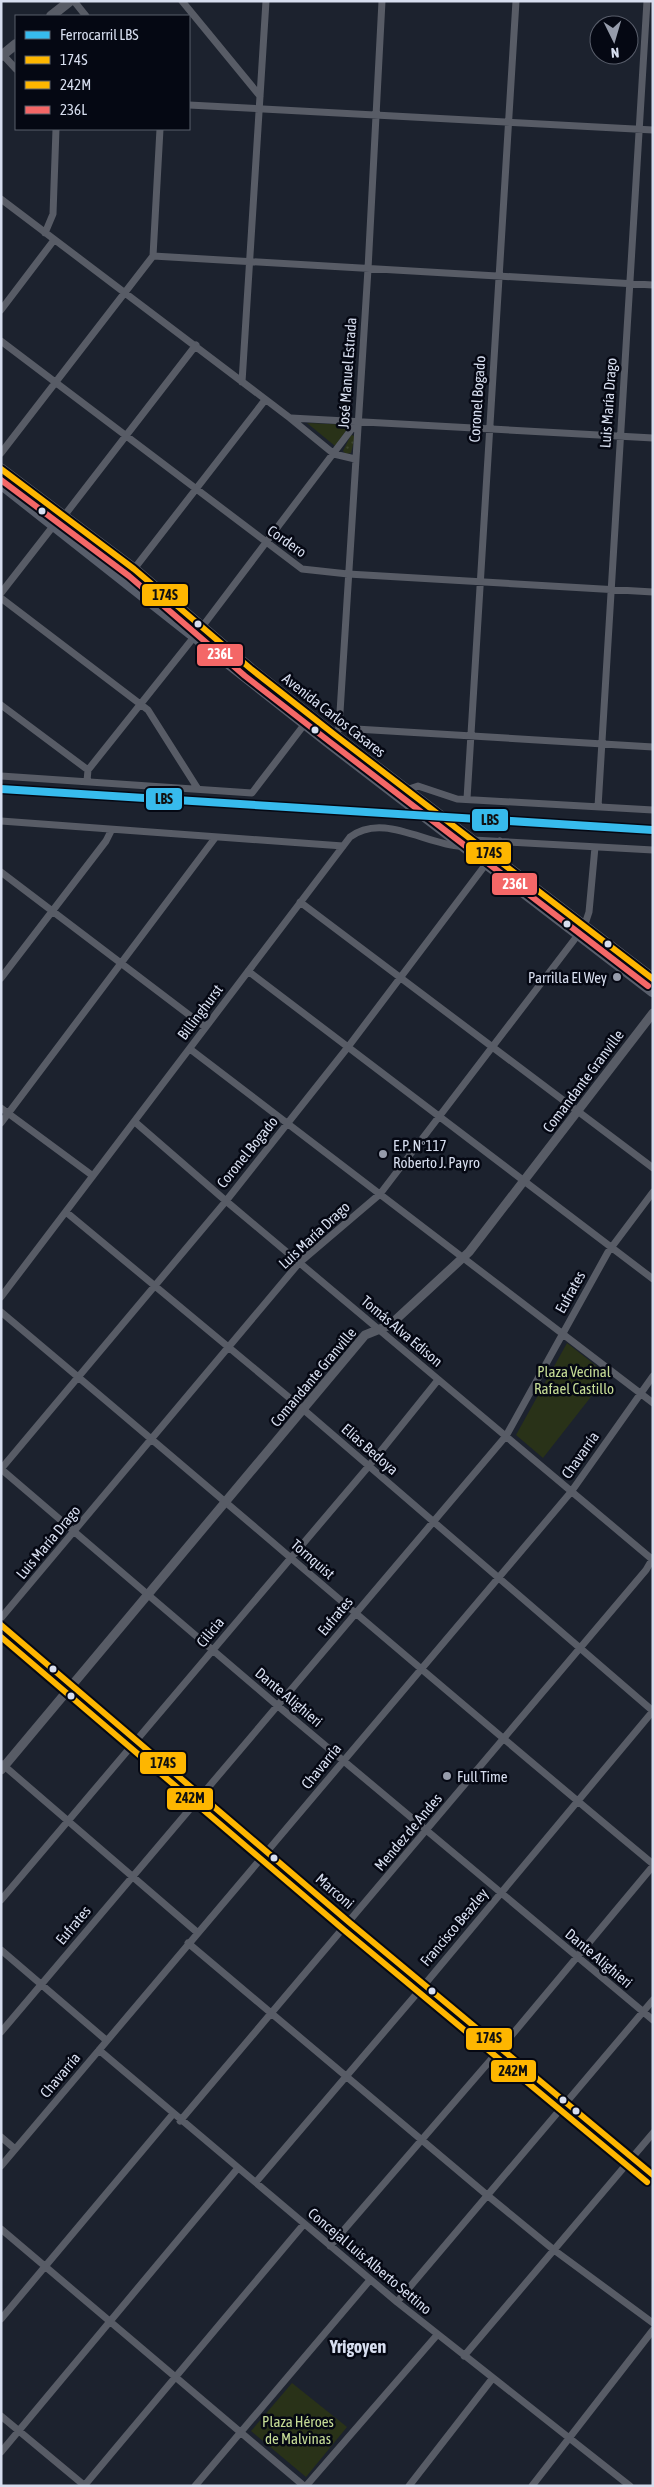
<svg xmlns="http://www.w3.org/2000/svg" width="654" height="2487" viewBox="0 0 654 2487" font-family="'Asap Condensed',sans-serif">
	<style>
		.grass { fill: url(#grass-dots) }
		.park { fill: #293218 }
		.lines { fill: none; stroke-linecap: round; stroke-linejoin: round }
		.minor { stroke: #585c66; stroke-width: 7 }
		.tertiary { stroke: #585c66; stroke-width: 9 }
		.secondary { stroke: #585c66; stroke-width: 10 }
		.primary { stroke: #585e6b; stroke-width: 11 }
		.bus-1-casing { stroke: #050813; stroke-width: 10 }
		.bus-2-casing { stroke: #050813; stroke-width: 10 }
		.bus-3-casing { stroke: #050813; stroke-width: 10 }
		.bus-1 { stroke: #feb600; stroke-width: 6 }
		.bus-2 { stroke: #feb600; stroke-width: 6 }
		.bus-3 { stroke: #f46767; stroke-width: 6 }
		.rail-1-casing { stroke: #050813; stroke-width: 11 }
		.rail-1 { stroke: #37bbed; stroke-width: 8 }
		.bus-dot { fill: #d7deef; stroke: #050813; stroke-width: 2 }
		.poi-dot { fill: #969cab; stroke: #050813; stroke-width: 2 }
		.labels { text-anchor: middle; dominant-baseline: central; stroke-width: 5; stroke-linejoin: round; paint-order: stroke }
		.street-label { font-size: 15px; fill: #d7deef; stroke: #050813 }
		.poi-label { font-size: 15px; fill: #d7deef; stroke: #050813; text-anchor: start }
		.park-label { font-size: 15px; fill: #c5db95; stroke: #050813 }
		.quarter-label { font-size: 18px; font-weight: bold; fill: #d7deef; stroke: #050813 }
		.line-badge { stroke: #050813; stroke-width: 2 }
		.badge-label { font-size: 14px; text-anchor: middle; font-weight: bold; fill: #fff }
		.pale-badge-label { font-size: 14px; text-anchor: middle; font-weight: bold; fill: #111 }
	</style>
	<defs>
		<pattern id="grass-dots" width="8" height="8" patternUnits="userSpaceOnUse" patternTransform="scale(1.25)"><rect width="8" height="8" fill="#293218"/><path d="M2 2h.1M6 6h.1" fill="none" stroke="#3d462f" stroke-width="1.8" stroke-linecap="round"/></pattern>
	</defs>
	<rect width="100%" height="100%" fill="#1c222e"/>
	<path class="grass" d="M351 435 355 436 351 453 346 454 343 451Z"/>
	<path class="park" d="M307 423 350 425 335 446Z
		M567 1343 608 1375 543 1458 516 1435Z
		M292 2383 347 2427 306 2477 251 2431Z"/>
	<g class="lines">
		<path class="minor" d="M74 1 86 16
			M182 1 260 96
			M3 55 16 69
			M189 105 653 130
			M1 199 290 418 334 454 355 459
			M45 233 53 214 56 129
			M153 256 653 285
			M1 310 54 240
			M1 341 302 569 348 574 653 592
			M242 382 266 1
			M291 418 653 438
			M1 453 153 256 160 129
			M134 569 265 400
			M1 593 54 525 64 516 196 345
			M1 598 148 710 198 789
			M1 705 88 770
			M339 728 653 747
			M334 737 339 728 368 269 382 1
			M1 776 252 793 307 721
			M87 781 88 770 202 627 357 422
			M406 790 418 786 457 799 653 810
			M467 799 516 1
			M598 807 647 1
			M1 821 343 846
			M473 840 653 850
			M500 841 486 864 348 1047 226 1201 1 1469 278 1706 653 2020
			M1 872 205 1027
			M300 902 653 1168
			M248 971 653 1279
			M1 978 106 841 111 831
			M190 1049 653 1403
			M1 1108 93 1176
			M135 1122 226 1201 653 1560
			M1 1123 215 838
			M66 1212 304 1410 653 1711
			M1 1297 350 837C383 812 426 845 461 846
			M1 1312C219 1495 434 1682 653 1864
			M1 1618 299 1263 380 1194 584 927 589 912 595 847
			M1 1625 350 1923 653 2175
			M2 1764 198 1933
			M1 1900 368 1467 438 1380
			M188 1943 487 2195 554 2250 653 2323
			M1 1950 106 2040
			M1 2032 506 1436 608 1252 653 1192
			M99 2050 397 2302 630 2486
			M180 2121 646 1570 653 1558
			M1 2137 15 2149
			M1 2166 571 1492 653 1376
			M256 2182 425 1984 653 1711
			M1 2229 304 2486
			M330 2246 501 2048 653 1866
			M397 2302 653 2000
			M1 2319 173 2114
			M464 2356 653 2133
			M1 2416 85 2486
			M1 2452 238 2168
			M84 2486 304 2224
			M195 2486 370 2280
			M306 2486 437 2335
			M409 2486 492 2379
			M532 2486 653 2330"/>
		<path class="tertiary" d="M1 1770 365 1335 390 1325 469 1252 653 1013"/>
		<path class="secondary" d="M51 16 70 1
			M1 56 16 44"/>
		<path class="primary" d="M1 469 134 569 251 669 335 735 653 979
			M1 484 329 743 653 992"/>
		<g class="bus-1-casing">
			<path id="bus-1" d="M1 469 134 569 251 669 335 735 653 979
				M1 1625 350 1923 653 2175"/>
		</g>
		<g class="bus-2-casing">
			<path id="bus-2" d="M1 1637 344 1930 647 2182"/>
		</g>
		<g class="bus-3-casing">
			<path id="bus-3" d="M1 480 129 576 245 676 330 742 648 986"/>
		</g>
		<use href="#bus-1" class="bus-1"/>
		<use href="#bus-2" class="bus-2"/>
		<use href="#bus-3" class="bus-3"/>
		<g class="rail-1-casing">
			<path id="rail-1" d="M1 789 653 830"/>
		</g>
		<use href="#rail-1" class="rail-1"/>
	</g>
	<g class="bus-dot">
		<circle cx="42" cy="511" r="4.5"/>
		<circle cx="198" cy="624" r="4.5"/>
		<circle cx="315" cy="730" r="4.5"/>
		<circle cx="567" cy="924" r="4.5"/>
		<circle cx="608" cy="944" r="4.5"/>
		<circle cx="53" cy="1669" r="4.5"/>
		<circle cx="71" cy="1696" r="4.5"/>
		<circle cx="274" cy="1858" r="4.5"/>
		<circle cx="432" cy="1991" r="4.5"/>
		<circle cx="563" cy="2100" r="4.5"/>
		<circle cx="576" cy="2111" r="4.5"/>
	</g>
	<g class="poi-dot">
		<circle cx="617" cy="977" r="5"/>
		<circle cx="383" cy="1154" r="5"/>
		<circle cx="447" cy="1776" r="5"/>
	</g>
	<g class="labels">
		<g class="street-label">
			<text transform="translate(347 373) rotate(-86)">José Manuel Estrada</text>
			<text transform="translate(477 399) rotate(-86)">Coronel Bogado</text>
			<text transform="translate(608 403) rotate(-86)">Luis María Drago</text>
			<text transform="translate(287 541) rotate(35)">Cordero</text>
			<text transform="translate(334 715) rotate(38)">Avenida Carlos Casares</text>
			<text transform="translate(200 1012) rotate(-53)">Billinghurst</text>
			<text transform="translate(583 1081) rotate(-53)">Comandante Granville</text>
			<text transform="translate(247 1152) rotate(-51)">Coronel Bogado</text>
			<text transform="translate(314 1235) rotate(-43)">Luis María Drago</text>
			<text transform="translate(570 1292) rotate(-61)">Eufrates</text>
			<text transform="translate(402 1331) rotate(40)">Tomás Alva Edison</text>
			<text transform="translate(313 1377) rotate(-50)">Comandante Granville</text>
			<text transform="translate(370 1449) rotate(41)">Elías Bedoya</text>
			<text transform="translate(580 1455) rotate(-55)">Chavarría</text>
			<text transform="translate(48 1542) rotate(-50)">Luis María Drago</text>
			<text transform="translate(313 1559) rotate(41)">Tornquist</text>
			<text transform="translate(335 1616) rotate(-50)">Eufrates</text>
			<text transform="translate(210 1632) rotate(-50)">Cilicia</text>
			<text transform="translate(289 1697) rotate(40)">Dante Alighieri</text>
			<text transform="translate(321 1766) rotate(-51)">Chavarría</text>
			<text transform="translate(408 1832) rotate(-50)">Mendez de Andes</text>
			<text transform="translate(335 1891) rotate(41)">Marconi</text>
			<text transform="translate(73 1925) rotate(-50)">Eufrates</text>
			<text transform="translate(454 1927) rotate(-50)">Francisco Beazley</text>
			<text transform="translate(599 1958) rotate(40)">Dante Alighieri</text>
			<text transform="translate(60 2075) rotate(-50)">Chavarría</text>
			<text transform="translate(370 2261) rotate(40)">Concejal Luis Alberto Settino</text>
		</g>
		<g class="poi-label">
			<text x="607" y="977" text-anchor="end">Parrilla El Wey</text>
			<text x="393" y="1145">E.P. Nº117<tspan x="393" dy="17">Roberto J. Payro</tspan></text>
			<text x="457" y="1776">Full Time</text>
		</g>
		<g class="park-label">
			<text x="574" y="1371">Plaza Vecinal<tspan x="574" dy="17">Rafael Castillo</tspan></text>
			<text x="298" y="2421">Plaza Héroes<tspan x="298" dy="17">de Malvinas</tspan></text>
		</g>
		<g class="quarter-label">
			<text x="358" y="2346">Yrigoyen</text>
		</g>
	</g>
	<g class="line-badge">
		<rect x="141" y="583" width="48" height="24" rx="5" fill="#feb600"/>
		<rect x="196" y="643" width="48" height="24" rx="5" fill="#f46767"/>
		<rect x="145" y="787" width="38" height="24" rx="5" fill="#37bbed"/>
		<rect x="471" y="808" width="38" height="24" rx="5" fill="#37bbed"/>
		<rect x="465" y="841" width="47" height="24" rx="5" fill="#feb600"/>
		<rect x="491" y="872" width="47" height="24" rx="5" fill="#f46767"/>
		<rect x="139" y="1751" width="48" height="24" rx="5" fill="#feb600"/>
		<rect x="166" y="1787" width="48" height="24" rx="5" fill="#feb600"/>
		<rect x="465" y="2027" width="48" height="24" rx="5" fill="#feb600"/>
		<rect x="490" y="2059" width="47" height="24" rx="5" fill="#feb600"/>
	</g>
	<g class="badge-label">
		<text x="220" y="659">236L</text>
		<text x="515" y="889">236L</text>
	</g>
	<g class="pale-badge-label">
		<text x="165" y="600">174S</text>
		<text x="164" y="804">LBS</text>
		<text x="490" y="825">LBS</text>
		<text x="489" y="858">174S</text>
		<text x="163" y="1768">174S</text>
		<text x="190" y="1803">242M</text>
		<text x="489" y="2043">174S</text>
		<text x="513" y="2076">242M</text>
	</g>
	<rect width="654" height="2487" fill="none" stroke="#d7deef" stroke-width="5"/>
	<rect x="15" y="15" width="175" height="115" fill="#050813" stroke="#595e6b"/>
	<rect x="25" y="31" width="25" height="8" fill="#37bbed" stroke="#595e6b"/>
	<text x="60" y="40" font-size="15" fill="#d7deef">Ferrocarril LBS</text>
	<rect x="25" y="56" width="25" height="8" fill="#feb600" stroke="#595e6b"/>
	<text x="60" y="65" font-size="15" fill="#d7deef">174S</text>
	<rect x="25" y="81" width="25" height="8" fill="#feb600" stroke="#595e6b"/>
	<text x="60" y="90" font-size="15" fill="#d7deef">242M</text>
	<rect x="25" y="106" width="25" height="8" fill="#f46767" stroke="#595e6b"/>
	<text x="60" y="115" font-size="15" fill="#d7deef">236L</text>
	<g transform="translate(614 40) rotate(175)"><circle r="24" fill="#050813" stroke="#595e6b"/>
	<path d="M0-4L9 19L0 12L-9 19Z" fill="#969cab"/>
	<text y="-8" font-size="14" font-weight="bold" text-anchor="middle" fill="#d7deef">N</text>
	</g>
</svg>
